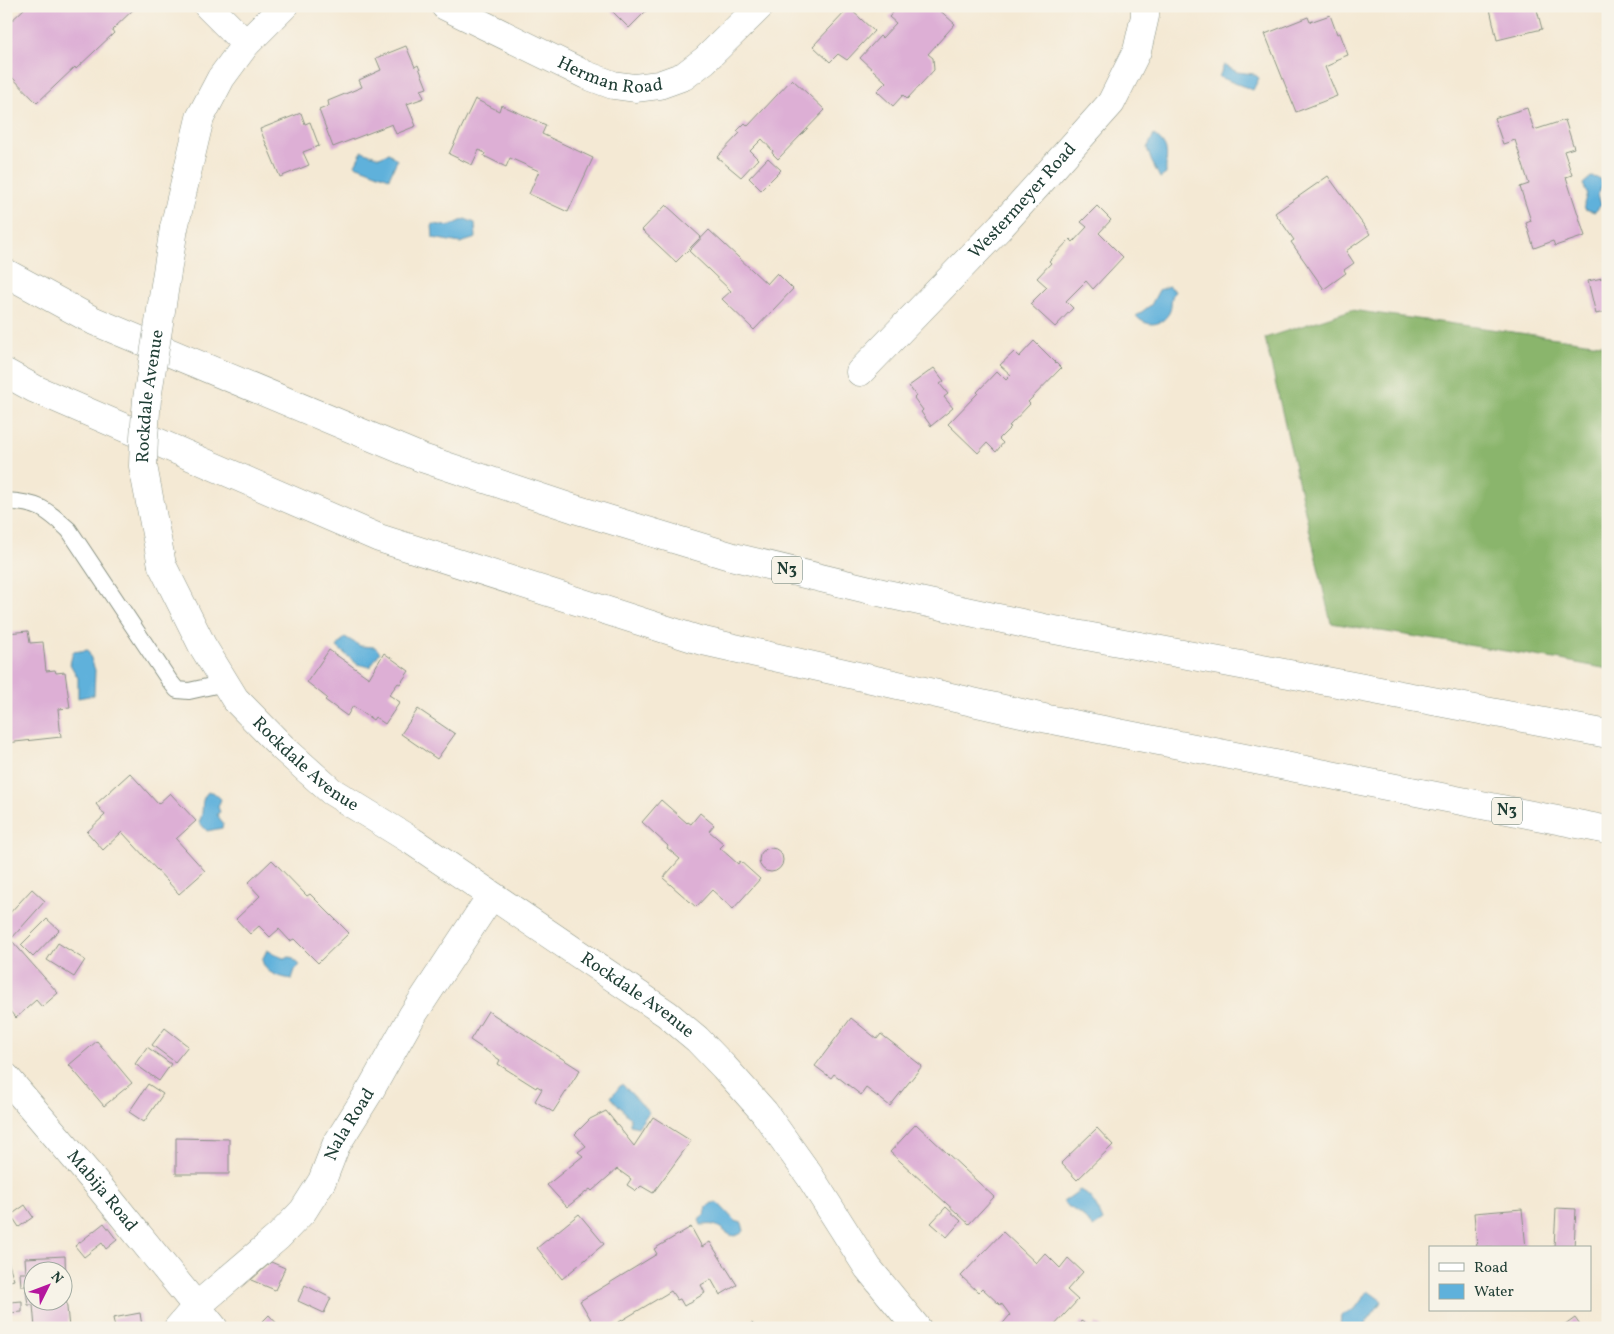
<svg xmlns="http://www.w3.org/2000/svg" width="1614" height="1334" viewBox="0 0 1614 1334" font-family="Vollkorn,serif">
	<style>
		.forest { fill: #8ab56c; stroke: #547950 }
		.water { fill: #5fb1db; stroke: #3f7788 }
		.building { fill: #ddafd5 }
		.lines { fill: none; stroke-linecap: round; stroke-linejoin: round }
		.lane-casing { stroke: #8a9384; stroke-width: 18 }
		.street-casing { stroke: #8a9384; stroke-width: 29 }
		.secondary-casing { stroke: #8a9384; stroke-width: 29 }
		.highway-casing { stroke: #8a9384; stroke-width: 29 }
		.lane { stroke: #fff; stroke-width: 16 }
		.street { stroke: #fff; stroke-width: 28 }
		.secondary { stroke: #fff; stroke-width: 28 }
		.highway { stroke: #fff; stroke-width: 28 }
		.secondary-bridge-casing { stroke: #8a9384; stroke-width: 29; stroke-linecap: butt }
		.secondary-bridge { stroke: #fff; stroke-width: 28 }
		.labels { text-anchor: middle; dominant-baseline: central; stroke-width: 5; stroke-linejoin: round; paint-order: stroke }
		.shield { fill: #f7f3e8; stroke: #60746a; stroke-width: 1 }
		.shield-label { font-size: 16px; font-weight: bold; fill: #1f3d34 }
		.street-label { font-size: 18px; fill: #1f3d34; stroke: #f7f3e8 }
	</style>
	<rect width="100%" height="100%" fill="#f7f3e8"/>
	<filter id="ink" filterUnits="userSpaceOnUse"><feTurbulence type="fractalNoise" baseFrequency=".02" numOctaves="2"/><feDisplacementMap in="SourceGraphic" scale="10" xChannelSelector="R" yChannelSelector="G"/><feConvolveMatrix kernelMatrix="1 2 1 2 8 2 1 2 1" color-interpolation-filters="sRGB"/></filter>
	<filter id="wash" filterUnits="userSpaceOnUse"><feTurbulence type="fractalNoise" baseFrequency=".0096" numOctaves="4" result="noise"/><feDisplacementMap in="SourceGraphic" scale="20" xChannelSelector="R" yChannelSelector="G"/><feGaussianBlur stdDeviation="1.12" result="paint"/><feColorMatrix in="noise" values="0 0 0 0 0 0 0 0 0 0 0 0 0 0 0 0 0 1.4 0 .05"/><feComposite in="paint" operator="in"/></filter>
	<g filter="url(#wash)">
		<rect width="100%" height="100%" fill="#f4e9d4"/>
		<path class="forest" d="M1351 310 1608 345V669L1561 660 1331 623 1265 338Z"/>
		<path class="water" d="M1224 65 1237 72 1254 74 1259 78 1253 90 1219 77Z
			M1154 135C1172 149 1165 155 1166 174L1160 178 1151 160 1147 148Z
			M362 151 379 157 389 153 397 160 389 178 355 165Z
			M1591 177 1599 178 1603 184 1598 194 1601 205 1595 212 1585 209 1584 204 1587 193 1583 184Z
			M465 219 475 223 476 238 460 243 433 238 432 224 450 226Z
			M1168 286 1175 291C1169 299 1173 306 1169 313 1161 327 1146 327 1136 316L1151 305 1159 290Z
			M345 637 360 646 375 647 380 652 370 667 357 664 337 647Z
			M88 650 95 670 94 695 78 698V678L70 664 73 652Z
			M208 792H213L221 799 218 807 220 812 217 814 223 824 222 828 207 831 199 822C206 810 198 802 208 792Z
			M267 950 283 958 291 957 300 965 295 970 292 979C279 977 265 974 262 960Z
			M622 1084 649 1112 638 1127 630 1125V1118L611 1097Z
			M1080 1190C1093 1197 1097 1207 1103 1221L1093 1228 1082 1215 1066 1205 1063 1202Z
			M712 1203H718L735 1221 742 1223 744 1231C730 1243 727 1229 714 1225 710 1224 705 1225 701 1225L699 1220 705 1213 707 1207Z
			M1368 1291 1382 1301 1362 1328 1340 1327 1341 1315 1355 1309Z"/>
		<g id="blocks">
			<path class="building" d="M27 6H137L112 30 114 33 76 69 75 67 37 103 6 71V26Z
				M607 6H651L629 28Z
				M899 6H935L955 24 928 54 933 58 934 70 907 99 903 95 893 106 877 91 886 82 860 58 880 36 882 38 896 23 889 17Z
				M1485 6H1536L1542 29 1497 40 1490 9 1486 10Z
				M849 8 874 31 847 60 838 54 830 62 813 46Z
				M1330 15 1337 34 1340 33 1348 55 1335 60 1336 62 1325 67 1337 96 1296 112 1265 34 1308 17 1310 22Z
				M406 46 415 67 418 65 427 88 421 90 424 98 407 104 416 126 396 134 392 124 333 147 319 110 329 106 328 101 362 87 359 80 381 70 376 58Z
				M792 79 825 110 778 159 772 153 773 151 762 139 750 151 758 159 741 177 717 157 740 133 737 131 745 123 748 126Z
				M475 99 499 111 501 105 546 125 542 134 593 158 568 212 529 194 539 171 510 158 506 167 484 156 485 153 479 150 472 165 449 154Z
				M1527 108 1534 130 1565 120 1574 148 1564 151 1572 175 1566 177 1585 236 1555 246 1553 241 1534 248 1526 223 1531 221 1520 187 1529 184 1515 140 1503 144 1494 118Z
				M301 113 305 124 310 122 319 146 303 152 309 165 280 177 260 129Z
				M768 158 781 170 761 190 749 178Z
				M1328 176 1370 234 1346 251 1354 263 1344 270 1346 273 1324 289 1291 242 1294 240 1275 213Z
				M666 205 701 237 676 262 642 230Z
				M1097 206 1111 220 1099 233 1123 257 1093 289 1086 281 1066 301 1073 308 1055 327 1030 304 1047 287 1037 278 1051 263 1049 261 1070 239 1073 242 1087 227 1081 222Z
				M709 230 767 284 777 273 793 289 754 330 722 299 731 291 689 251Z
				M1607 277 1608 311 1596 314 1588 281Z
				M1034 341 1061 368 1028 402 1030 404 1009 426 1011 427 999 439 1003 443 996 452 987 443 978 453 948 424 978 393 977 392 997 371 1006 380 1011 375 1000 365 1014 352 1019 357Z
				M934 368 944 381 940 384 948 394 944 397 953 408 931 426 921 412 923 410 914 398 916 396 909 386Z
				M28 631 30 643 43 642 46 671 55 670 56 673 65 672 70 708 58 709 61 737 6 743V682H9L6 660V646L8 645 7 633Z
				M329 650 369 678 384 653 409 671 400 684 398 683 389 695 400 702 385 724 375 717 373 720 353 706 347 716 325 700 327 698 307 682Z
				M418 709 455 734 437 759 401 734Z
				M130 773 158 804 170 793 196 821 176 839 205 871 179 894 122 832 103 850 87 832 105 815 96 804Z
				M661 800 687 823 688 822 691 824 700 813 714 825 709 831 724 844 720 848 738 864 740 861 760 879 733 909 712 890 696 907 663 878 680 859 667 848 668 846 642 822Z
				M759 860a12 12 0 1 1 24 0a12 12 0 1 1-24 0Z
				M272 860 307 896 310 894 349 933 318 963 294 939 290 941 279 929 270 937 259 926 250 934 236 919 260 896 248 883Z
				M32 889 45 901 12 938 6 933V917Z
				M47 919 59 930 33 957 21 945Z
				M12 941 58 993 42 1007 36 1000 16 1018 6 1007V947Z
				M58 943 85 960 74 977 47 960Z
				M488 1011 580 1070 553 1112 535 1101 542 1089 537 1086 536 1088 498 1064 500 1060 470 1040Z
				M851 1018 877 1039 881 1034 922 1066 890 1106 866 1088 861 1095 834 1074 831 1078 815 1066Z
				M165 1028 188 1046 175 1062 152 1045Z
				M97 1041 132 1083 104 1106 69 1065Z
				M147 1047 171 1064 159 1081 135 1064Z
				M148 1084 163 1094 144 1122 129 1112Z
				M606 1111 634 1146 653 1117 691 1141 653 1193 641 1186 636 1191 627 1185 631 1179 617 1169 592 1191 590 1189 567 1207 547 1185 583 1156 578 1152 586 1146 575 1134 590 1119Z
				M916 1124 994 1197 969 1224 890 1152Z
				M1097 1128 1113 1145 1077 1180 1061 1163Z
				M176 1138 229 1139V1174H176Z
				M25 1205 33 1217 19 1227 11 1215Z
				M946 1207 961 1221 947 1237 931 1223Z
				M1556 1208 1576 1209 1574 1248 1554 1247Z
				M1522 1209 1526 1248H1477L1474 1213Z
				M579 1214 604 1244 562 1279 537 1248Z
				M104 1223 117 1240 106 1249 102 1243 84 1257 75 1246Z
				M691 1227 702 1247 710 1242 737 1285 720 1295 711 1279 701 1285 705 1293 684 1306 680 1299 677 1300 671 1291 609 1328H596L580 1301 657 1254 654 1249Z
				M1003 1232 1036 1263 1045 1253 1060 1268 1068 1258 1083 1272 1067 1290 1078 1300 1052 1328 1037 1326 1036 1328H999L1010 1315 1001 1303 1000 1305 982 1288 978 1292 961 1276Z
				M65 1256 66 1285H62V1272H32V1286H21L20 1273H26L25 1258Z
				M8 1261 14 1280 6 1282V1262Z
				M271 1262 285 1268 275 1290 251 1280Z
				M305 1285 331 1298 324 1313 298 1301Z
				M62 1287H65L69 1328H35L33 1305H28L26 1290H32V1302H62Z
				M10 1298V1302L22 1301V1312L6 1313V1299Z
				M140 1313 142 1326 115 1328 113 1318Z
				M269 1315 281 1328H256Z
				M1575 1318 1582 1328H1561Z
				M1081 1321 1092 1328H1078Z
				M752 1323 756 1328H745Z
				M1096 1323 1104 1328H1093Z"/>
		</g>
	</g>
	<g filter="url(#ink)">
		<use href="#blocks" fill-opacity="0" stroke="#8a9384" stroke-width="1"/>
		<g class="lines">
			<g class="lane-casing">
				<path id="lane" d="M6 501C39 503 45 508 69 530L169 680 177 690 189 691 225 683"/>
			</g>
			<g class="street-casing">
				<g id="street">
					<path d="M208 6 246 44"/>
					<path id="s1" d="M445 6 586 75 613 85 635 88 659 85 684 76 705 60 760 6"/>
					<path id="s2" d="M860 372 1001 226 1111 103 1137 51 1145 16V6"/>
					<path id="s3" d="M6 1077 97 1184 214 1328"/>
				</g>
			</g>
			<g class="secondary-casing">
				<g id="secondary">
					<path d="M174 228 200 118 221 78 246 44 284 6"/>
					<path id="s4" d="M162 565 202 645 235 699 283 748 331 791 412 841 667 1014 697 1039 724 1067 764 1112 809 1175 868 1268 917 1328"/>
					<path id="s5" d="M178 1328 197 1306 278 1237 303 1211 322 1181 336 1145 371 1089 412 1016 491 896"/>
				</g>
			</g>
			<g class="highway-casing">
				<path id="highway" d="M6 273 94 321 422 458 575 509 730 556 887 594 1044 628 1608 734
					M6 373 35 389 379 538 699 640 1048 719 1608 830"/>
			</g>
			<use href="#lane" class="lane"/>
			<use href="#street" class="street"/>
			<use href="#secondary" class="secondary"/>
			<use href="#highway" class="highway"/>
			<g class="secondary-bridge-casing">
				<g id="secondary-bridge">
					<path id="s6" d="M162 565 143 466 144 437 147 399 174 228"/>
				</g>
			</g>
			<use href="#secondary-bridge" class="secondary-bridge"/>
		</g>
	</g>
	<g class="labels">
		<g class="shield">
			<rect x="772" y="556.5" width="30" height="27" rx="4"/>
			<rect x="1492" y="797.5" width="30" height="27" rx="4"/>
		</g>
		<g class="shield-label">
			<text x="787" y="570">N3</text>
			<text x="1507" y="811">N3</text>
		</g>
		<g class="street-label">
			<text stroke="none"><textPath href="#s1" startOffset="181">Herman Road</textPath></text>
			<text stroke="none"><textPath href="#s2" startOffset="236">Westermeyer Road</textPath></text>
			<text stroke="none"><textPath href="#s6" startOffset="171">Rockdale Avenue</textPath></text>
			<text stroke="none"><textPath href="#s4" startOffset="249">Rockdale Avenue</textPath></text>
			<text stroke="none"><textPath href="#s4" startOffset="654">Rockdale Avenue</textPath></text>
			<text stroke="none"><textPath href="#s5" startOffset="270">Nala Road</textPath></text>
			<text stroke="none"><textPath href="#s3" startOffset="149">Mabija Road</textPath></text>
		</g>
	</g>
	<rect width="1614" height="1334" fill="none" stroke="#f7f3e8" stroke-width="25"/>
	<rect x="1429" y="1246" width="162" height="65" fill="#f7f3e8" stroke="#a1aaa0"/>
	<rect x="1439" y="1263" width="25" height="8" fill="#ffffff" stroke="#a1aaa0"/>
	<text x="1474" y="1272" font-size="15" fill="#1f3d34">Road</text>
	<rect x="1439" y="1284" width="25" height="15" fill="#5fb1db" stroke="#a1aaa0"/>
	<text x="1474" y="1296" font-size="15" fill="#1f3d34">Water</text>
	<g transform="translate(48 1286) rotate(48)"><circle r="24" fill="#f7f3e8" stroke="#a1aaa0"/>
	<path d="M0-4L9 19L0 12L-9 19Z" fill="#b5179e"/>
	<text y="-8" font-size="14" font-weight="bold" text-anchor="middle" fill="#1f3d34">N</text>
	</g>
</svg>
